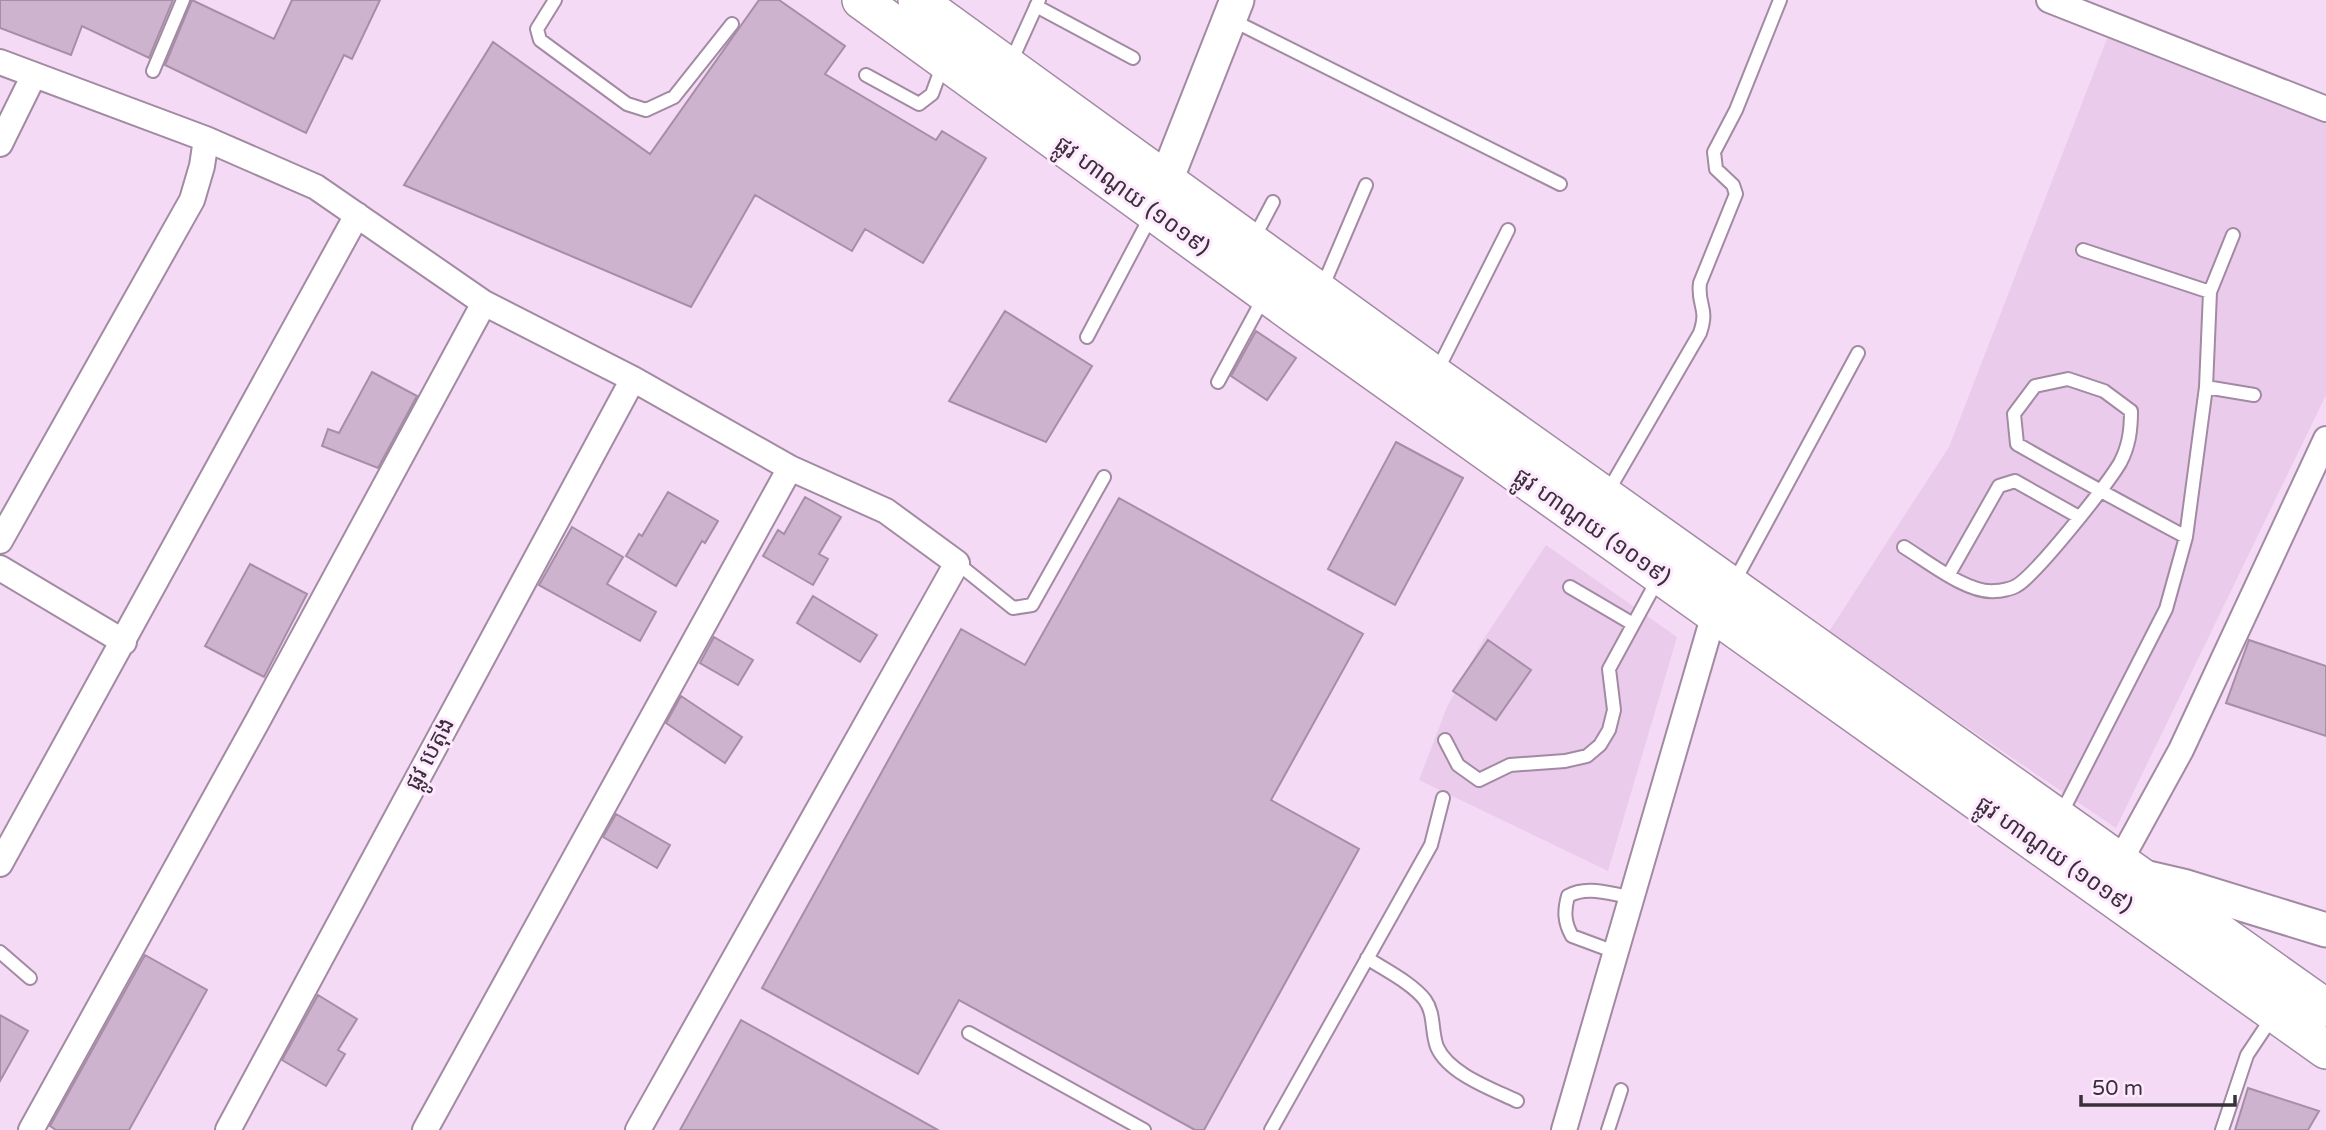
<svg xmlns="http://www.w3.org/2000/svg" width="2326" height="1130" viewBox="0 0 2326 1130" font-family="'Varela Round','Noto Sans Khmer',sans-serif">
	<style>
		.built { fill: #eacbec }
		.building { fill: #cdb3cd; stroke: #a68ea7; stroke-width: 2 }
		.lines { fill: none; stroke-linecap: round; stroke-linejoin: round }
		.lane-casing { stroke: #a28aa3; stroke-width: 16 }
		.street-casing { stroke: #a28aa3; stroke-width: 28 }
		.secondary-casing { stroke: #a28aa3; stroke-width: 37 }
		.primary-casing { stroke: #a28aa3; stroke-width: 40 }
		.lane { stroke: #fff; stroke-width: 12 }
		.street { stroke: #fff; stroke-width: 24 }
		.secondary { stroke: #fff; stroke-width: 33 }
		.primary { stroke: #fff; stroke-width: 37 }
		.labels { text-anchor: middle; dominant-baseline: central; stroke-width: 6; stroke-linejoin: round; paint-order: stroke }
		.street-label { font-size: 23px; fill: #3a303a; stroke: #fee9ff }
	</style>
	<rect width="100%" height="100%" fill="#f4daf5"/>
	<path class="built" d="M2108 36 2326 120V395L2116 828 1828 633 1949 447Z
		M1546 545 1677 637 1608 871 1419 780 1447 707 1485 637Z"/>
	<path class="building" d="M0 0H173L149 58 82 26 71 55 0 28Z
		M192 0 274 39 292 0H380L352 59 344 55 306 133 165 65Z
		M759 0H779L845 46 825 74 936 140 942 131 986 158 923 263 865 229 852 251 755 195 691 307 404 185 493 42 650 154Z
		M1005 311 1092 366 1046 442 949 401Z
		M1256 331 1296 358 1267 400 1231 376Z
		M372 372 417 396 378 468 322 446 328 429 339 433Z
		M1396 442 1463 478 1395 605 1328 569Z
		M668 492 718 521 705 543 702 541 676 586 626 556 639 534 642 536Z
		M805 497 841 517 819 554 828 559 813 585 763 556 778 530 784 534Z
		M1119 498 1363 634 1271 800 1359 849 1204 1130H1195L959 1000 918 1074 762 988 961 629 1025 665Z
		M572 527 623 557 607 584 656 612 640 641 539 585Z
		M250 564 307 594 264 677 205 646Z
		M813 596 877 635 860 662 797 623Z
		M714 637 753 660 738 685 700 663Z
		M1488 640 1531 670 1496 720 1453 691Z
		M2249 640 2326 666V736L2226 703Z
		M681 696 742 737 725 763 666 723Z
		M616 814 670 845 657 868 603 837Z
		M145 955 207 990 129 1130H56L50 1126Z
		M318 995 357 1019 338 1050 345 1054 326 1086 282 1060Z
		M0 1015 28 1031 0 1081Z
		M741 1020 938 1130H680Z
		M2248 1088 2319 1111 2308 1130H2235Z"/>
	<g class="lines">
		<g class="lane-casing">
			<path id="lane" d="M555 0 537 29 540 40 627 104 646 110 674 97 732 24
				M1036 6 1133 58
				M1230 19 1560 184
				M1010 64 1039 0
				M153 71 183 0
				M866 75 919 104 932 94 943 64
				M1254 238 1273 202
				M2083 250 2210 292
				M1322 288 1366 185
				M1087 337 1152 214
				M1437 371 1508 230
				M1218 382 1264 297
				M2206 387 2254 395
				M1607 493 1700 333C1709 307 1697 306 1700 283L1736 194 1733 185 1716 169 1714 152 1736 110 1780 0
				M1904 547C1927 561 1968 594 1995 591 2000 591 2011 589 2016 586 2036 575 2106 486 2120 463 2129 446 2131 430 2131 411L2104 391 2068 379 2035 386 2014 414 2017 444C2073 476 2130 507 2186 537
				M957 563 1013 608 1032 605 1104 477
				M1949 574 1999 486 2015 481 2079 517
				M1733 584 1858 353
				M1570 587 1633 624
				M1445 740 1458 765 1479 780 1510 765 1565 761 1587 756 1600 745 1609 730 1614 710 1609 669 1658 579
				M2060 816 2166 609 2186 537 2206 387 2210 292 2233 235
				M0 952 30 978
				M1615 952 1572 936C1564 922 1564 911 1568 896 1587 885 1610 894 1631 897
				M1367 958C1385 970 1412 983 1425 1000 1435 1014 1431 1031 1437 1047 1449 1074 1492 1089 1517 1101
				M969 1033 1144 1130
				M1271 1130 1431 845 1443 798
				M1608 1130 1621 1090
				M2222 1130 2247 1055 2273 1016"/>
		</g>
		<g class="street-casing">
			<path id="street" d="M2049 0 2326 109
				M0 62 206 139 316 187 484 303 633 379 790 468 886 511 957 563 638 1130
				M0 144 34 75
				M0 541 192 200 202 166 206 139
				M0 568 124 642
				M2120 861 2181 750 2326 439
				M0 864 357 215
				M31 1130 257 722 484 303
				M228 1130 633 379
				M425 1130 790 468
				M1564 1130 1714 614 1721 602"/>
		</g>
		<g class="secondary-casing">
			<path id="secondary" d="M1157 203 1237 0
				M2144 877 2183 886 2326 930"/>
		</g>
		<g class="primary-casing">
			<path id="primary" d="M861 0 1303 321 2326 1050
				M917 0 1435 375 2326 1008"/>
		</g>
		<use href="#lane" class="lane"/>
		<use href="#street" class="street"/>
		<use href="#secondary" class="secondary"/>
		<use href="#primary" class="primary"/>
	</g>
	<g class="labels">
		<g class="street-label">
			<text transform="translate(1132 196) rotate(36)">ផ្លូវ ហាណូយ (១០១៩)</text>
			<text transform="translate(1592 527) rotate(35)">ផ្លូវ ហាណូយ (១០១៩)</text>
			<text transform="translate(430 754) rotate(-62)">ផ្លូវ បេតុង</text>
			<text transform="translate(2054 855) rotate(35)">ផ្លូវ ហាណូយ (១០១៩)</text>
		</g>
	</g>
	<path d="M2081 1095v10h154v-10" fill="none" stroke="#3a303a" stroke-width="3.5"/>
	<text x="2092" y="1095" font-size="21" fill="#3a303a" stroke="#fee9ff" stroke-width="5" paint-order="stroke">50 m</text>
</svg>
